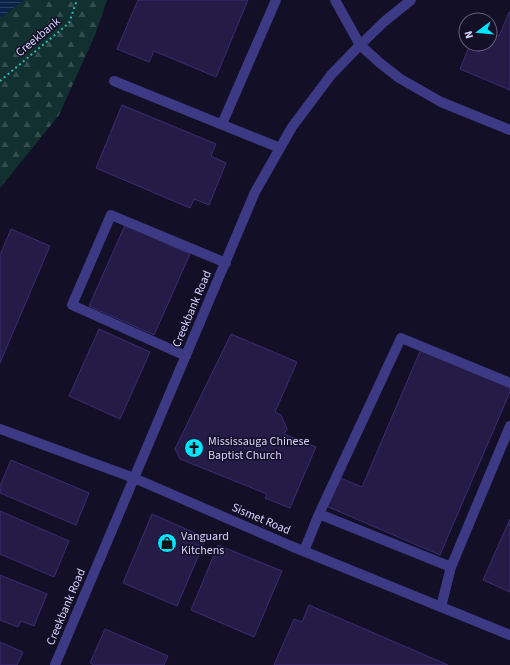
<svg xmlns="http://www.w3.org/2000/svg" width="510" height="665" viewBox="0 0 510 665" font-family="'Source Sans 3',sans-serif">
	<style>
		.forest { fill: url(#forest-firs) }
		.water { fill: url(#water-rules) }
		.building { fill: #241b47; stroke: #3b2d73 }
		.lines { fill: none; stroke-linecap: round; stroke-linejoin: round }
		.path { stroke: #2fb8b0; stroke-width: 2; stroke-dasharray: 2 3; stroke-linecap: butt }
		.minor { stroke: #3d3a85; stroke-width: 10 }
		.labels { text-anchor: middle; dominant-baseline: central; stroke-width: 3; stroke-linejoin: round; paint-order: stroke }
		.street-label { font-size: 12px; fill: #d9d4ff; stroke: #130f26 }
		.poi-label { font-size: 12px; fill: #d9d4ff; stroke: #130f26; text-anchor: start }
	</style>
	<defs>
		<pattern id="forest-firs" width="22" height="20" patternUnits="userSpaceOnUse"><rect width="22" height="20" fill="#12302f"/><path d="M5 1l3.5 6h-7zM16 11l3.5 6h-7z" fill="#344d4e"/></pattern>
		<pattern id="water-rules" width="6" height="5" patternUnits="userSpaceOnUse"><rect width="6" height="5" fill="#0c2248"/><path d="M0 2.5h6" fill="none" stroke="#2f4163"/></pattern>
	</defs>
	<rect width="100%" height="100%" fill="#130f26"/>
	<path class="forest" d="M24 0H107L95 35 59 115 0 188V18Z"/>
	<path class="water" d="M0 0H24L0 18Z"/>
	<path class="building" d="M138 0H248L216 77 154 51 149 62 117 49Z
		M509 12H510V90L460 69 469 47 479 52 482 44H490V32L499 36Z
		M122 105 216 144 211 156 226 163 209 205 194 199 190 208 96 168Z
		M125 225 190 254 154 335 89 306Z
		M11 229 50 246 0 363V255Z
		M99 329 150 352 120 419 69 396Z
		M231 334 297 362 275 412 281 415 287 429 284 434 316 447 290 508 265 498 267 494 180 459 175 449Z
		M421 349 510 387V392L440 555 326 506 338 477 362 487Z
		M11 460 89 493 76 525 0 493V486Z
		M0 511 69 541 54 577 0 554Z
		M152 514 206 538 177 606 123 583Z
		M510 519V592L483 580Z
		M218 545 282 571 254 637 191 610Z
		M0 575 47 594 34 626 21 621 18 627 0 620Z
		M309 605 448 665H274L294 619 302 622Z
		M105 629 168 656 164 665H94L90 663Z
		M0 642 23 652 17 665H0Z"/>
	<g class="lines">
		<path class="path" d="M0 81 69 23 77 0"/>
		<path class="minor" d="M335 0 360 45 380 63 399 78 441 102 510 130
			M114 81 280 148
			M222 124 276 0
			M186 356 72 305 111 215 226 263
			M0 429 134 478 291 546 510 635
			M319 514 451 567
			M304 551 319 514 401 338 510 383
			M441 607 451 567 510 426
			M55 665 255 192 292 127 331 75 360 45 385 21 411 0"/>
	</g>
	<defs>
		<g id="church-disc" transform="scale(1)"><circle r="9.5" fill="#00e5ff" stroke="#130f26"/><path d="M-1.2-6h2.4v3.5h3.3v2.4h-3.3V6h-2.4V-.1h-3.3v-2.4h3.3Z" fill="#111"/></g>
		<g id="shop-disc" transform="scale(1)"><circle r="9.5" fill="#00e5ff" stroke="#130f26"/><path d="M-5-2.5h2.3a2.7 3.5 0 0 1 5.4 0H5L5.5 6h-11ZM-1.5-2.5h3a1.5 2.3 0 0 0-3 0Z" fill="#111"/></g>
	</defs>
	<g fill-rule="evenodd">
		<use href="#church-disc" x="194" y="448"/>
		<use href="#shop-disc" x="167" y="543"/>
	</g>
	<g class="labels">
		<g class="street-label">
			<text transform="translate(38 37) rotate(-40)">Creekbank</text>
			<text transform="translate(192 309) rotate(-67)">Creekbank Road</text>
			<text transform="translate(261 519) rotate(23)">Sismet Road</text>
			<text transform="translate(66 607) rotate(-67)">Creekbank Road</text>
		</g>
		<g class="poi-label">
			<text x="208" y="441">Mississauga Chinese<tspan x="208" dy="14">Baptist Church</tspan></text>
			<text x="181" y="536">Vanguard<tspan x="181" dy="14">Kitchens</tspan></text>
		</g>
	</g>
	<g transform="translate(478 32) rotate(254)"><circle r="19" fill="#130f26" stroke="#625e7d"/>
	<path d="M0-3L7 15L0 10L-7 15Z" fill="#00e5ff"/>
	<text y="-6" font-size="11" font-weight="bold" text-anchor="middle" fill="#d9d4ff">N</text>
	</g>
</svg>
